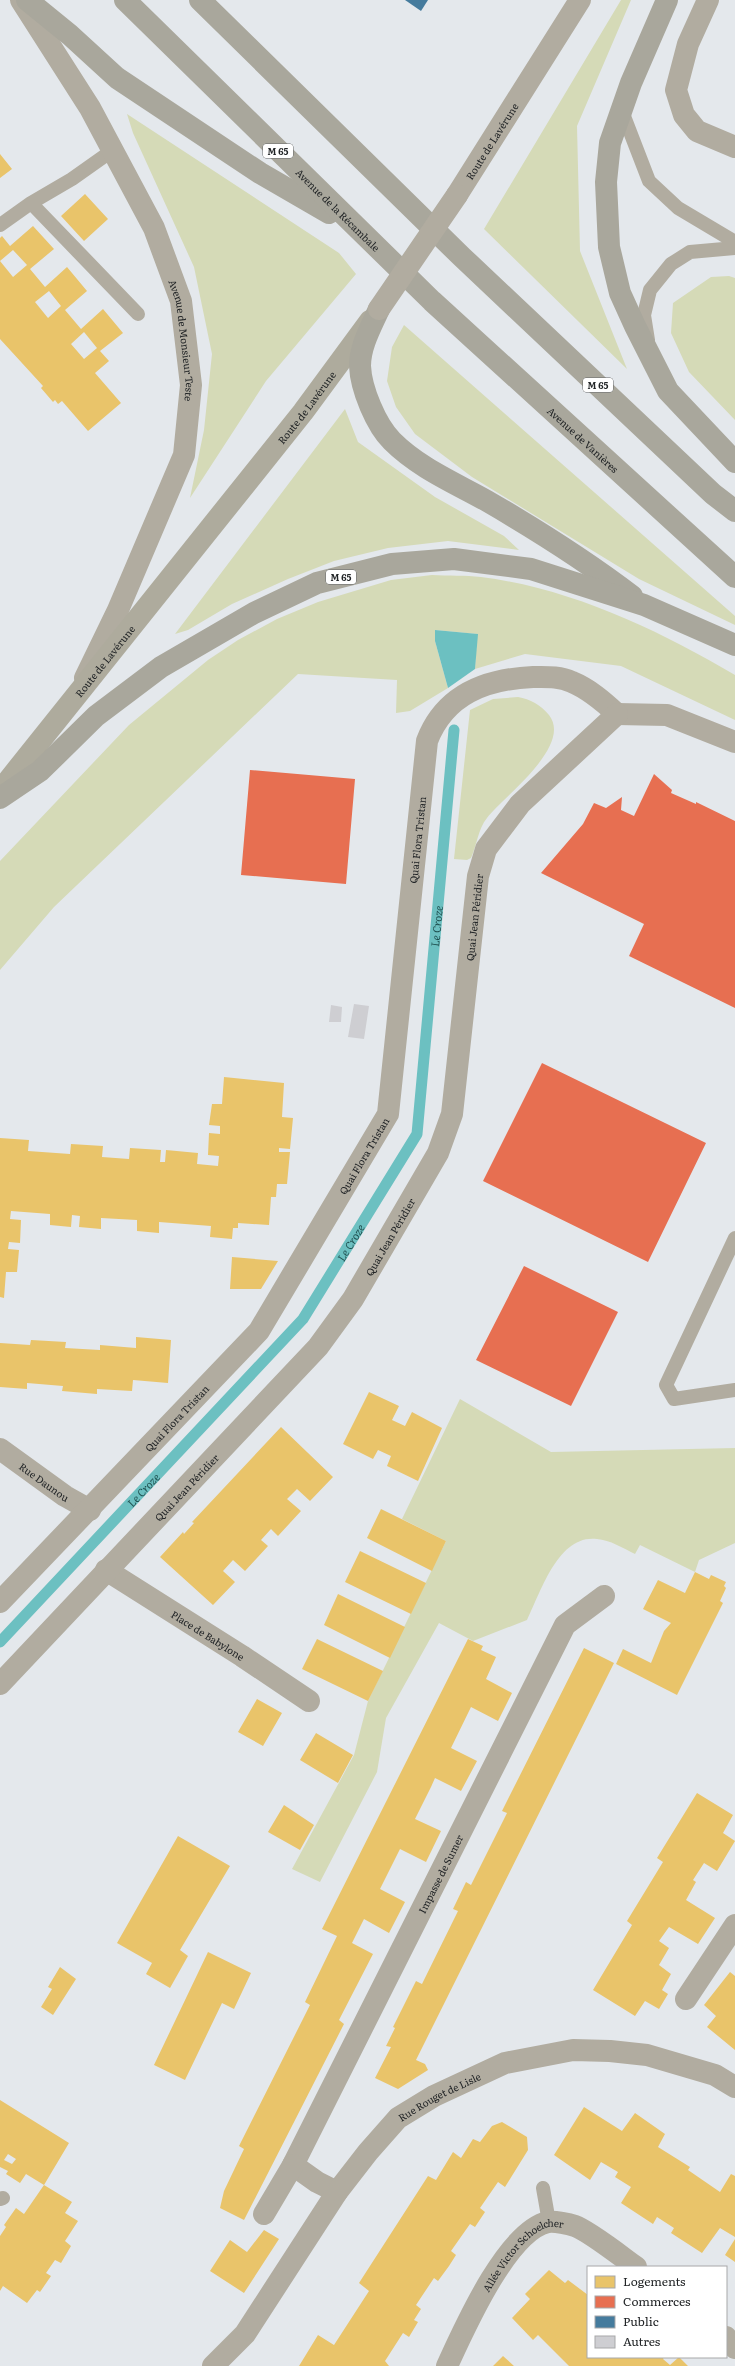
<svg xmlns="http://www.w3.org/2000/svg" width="735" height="2366" viewBox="0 0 735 2366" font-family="Literata,serif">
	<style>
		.green { fill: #d5dab7 }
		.water { fill: #6cc0c1 }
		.homes { fill: #e9c46a; fill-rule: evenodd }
		.shops { fill: #e76f51 }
		.public { fill: #457b9d }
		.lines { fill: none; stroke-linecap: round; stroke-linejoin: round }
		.stream { stroke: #6cc0c1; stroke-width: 11 }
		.building { fill: #ceced2 }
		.service { stroke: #b1aca0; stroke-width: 14 }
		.minor { stroke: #b1aca0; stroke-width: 22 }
		.tertiary { stroke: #b1aca0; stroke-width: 22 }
		.secondary { stroke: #aeab9d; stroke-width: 22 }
		.primary { stroke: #a9a79c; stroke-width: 22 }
		.tertiary-bridge { stroke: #b1aca0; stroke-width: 22 }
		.labels { text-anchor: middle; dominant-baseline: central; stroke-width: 4; stroke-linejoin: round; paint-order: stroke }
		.shield { fill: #fff; stroke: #646668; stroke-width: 1 }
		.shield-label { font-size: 9px; font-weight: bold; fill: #222527 }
		.street-label { font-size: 10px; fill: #222527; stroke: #fff }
		.water-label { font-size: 11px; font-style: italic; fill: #1f5050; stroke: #fff }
	</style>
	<rect width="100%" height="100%" fill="#e4e8ec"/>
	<path class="green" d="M621 0H631L577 126 580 251 627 369 484 229Z
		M127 114 339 253 356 274 266 381 190 498 204 430 212 354 194 267 133 133Z
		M729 276 735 278V420L689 372 671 333 673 303 711 277Z
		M404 325 735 616V625L639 579 472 477 415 434 396 407 387 381 392 347Z
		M345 409 358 442 435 497 504 536 519 550 448 541 388 548 334 561 288 579 232 604 188 630 175 634Z
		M432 575C448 576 465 575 481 577 570 588 659 630 735 675V720L621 666 525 654 475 669 477 634 435 630V641L448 688 410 711 396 713 397 680 298 674 54 907 0 970V861L129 725 208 660 238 640 277 619 318 602 391 580Z
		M518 697C530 699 541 705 549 715 573 746 504 796 487 818 478 829 477 845 471 858L467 860 454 859 470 710 493 699Z
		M460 1399 551 1452 735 1448V1543L699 1560 695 1572 640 1545 635 1554C623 1548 610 1540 597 1539 558 1534 541 1592 527 1620L473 1641 439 1623 386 1718 377 1772 320 1882 292 1869 354 1755 368 1701 446 1541 402 1519Z"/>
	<path class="water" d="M435 630 478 634 475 669 448 688 435 641Z"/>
	<path class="homes" d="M0 154 12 169 0 178Z
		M85 194 108 219 84 241 61 216Z
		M33 226 54 249 30 269 45 287 67 267 87 291 65 310 81 329 103 309 123 333 100 351 109 361 95 373 121 403 88 431 62 401 58 404 55 400 53 402 41 388 43 386 0 339V238L2 236 10 246ZM13 250 27 265 13 277 0 261ZM49 291 61 306 48 318 35 302ZM84 332 97 348 84 359 71 344Z
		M224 1077 284 1083 282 1117 293 1118 290 1149 279 1148V1152H290L287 1184H277L276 1197H271L269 1225 238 1223V1228H233L232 1239 210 1237 211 1226 159 1222V1233L137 1231V1220L101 1218V1229L79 1227 80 1216 72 1215 71 1227 50 1225V1214L11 1211 10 1219 21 1220 20 1243 9 1242 8 1249 19 1250 17 1272H6L4 1298 0 1297V1138L29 1140 28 1151 70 1154 71 1144 103 1146 102 1157 129 1159 130 1148 161 1150 160 1162H165L166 1150 198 1153 197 1164 218 1166 219 1156 208 1155 209 1133 220 1134V1126L209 1125 212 1104H222Z
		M232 1257 278 1261 261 1289H230Z
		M136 1337 171 1340 168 1383 133 1380 132 1391 97 1389V1394L62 1391 63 1386 27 1383V1389L0 1387V1343L30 1345 31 1340 66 1342 65 1348 100 1350V1345L136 1348Z
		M369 1392 399 1406 392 1420 405 1426 412 1412 442 1428 418 1481 387 1466 391 1456 378 1450 373 1459 343 1444Z
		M281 1427 333 1477 310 1501 297 1489 287 1499 301 1511 278 1536 271 1529 261 1540 268 1546 245 1571 233 1560 223 1571 235 1582 213 1605 160 1557 183 1532 184 1534 194 1523 192 1522Z
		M381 1509 446 1541 432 1571 367 1538Z
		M360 1551 426 1583 411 1614 345 1582Z
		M695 1572 709 1579 711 1575 726 1582 724 1586 726 1588 720 1601 723 1603 677 1695 616 1664 623 1649 651 1663 664 1631 671 1623 643 1609 658 1580 685 1593Z
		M338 1594 405 1627 390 1658 324 1625Z
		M317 1639 383 1671 368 1701 302 1669Z
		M468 1639 483 1646 481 1650 496 1657 486 1679 512 1693 498 1721 471 1707 451 1748 477 1761 461 1791 435 1778 431 1787 415 1819 441 1831 426 1862 400 1849 380 1889 405 1902 389 1933 364 1919 352 1943 373 1954 339 2020 344 2024 244 2220 220 2208 224 2191 244 2149 239 2146 310 2005 305 2002 337 1936 322 1929Z
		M584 1648 614 1663 416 2060 425 2064 428 2070 398 2089 375 2078 391 2047 386 2046 395 2028 393 2027 416 1981 422 1984 458 1911 453 1909 466 1882 471 1885 507 1813 502 1811Z
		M257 1699 282 1713 263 1746 238 1732Z
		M316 1733 353 1755 338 1783 300 1760Z
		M697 1793 733 1815 723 1833 735 1841 717 1871 704 1863 693 1880 696 1882 686 1900 715 1918 698 1944 669 1927 659 1941 669 1948 659 1965 671 1974 662 1990 668 1994 659 2009 645 2001 635 2016 593 1990 632 1925 627 1921 663 1862 657 1858Z
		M284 1805 314 1825 300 1850 268 1832Z
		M178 1836 230 1866 180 1950 188 1956 170 1988 146 1974 152 1963 117 1943Z
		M208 1952 251 1973 234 2009 222 2003 185 2080 154 2065Z
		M60 1967 76 1979 53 2015 41 2007 52 1989 48 1987Z
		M730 1972 735 1976V2050L707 2027 716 2016 704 2005Z
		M0 2100 69 2143 44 2185 72 2202 65 2213 78 2221 65 2241 71 2246 61 2263 55 2260 46 2273 51 2276 40 2292 37 2290 27 2303 3 2286 0 2291V2236L6 2227 4 2225 16 2208 24 2214 44 2185 26 2174 20 2183 6 2174 8 2171 0 2167ZM8 2154 16 2159 12 2164 4 2160Z
		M584 2107 622 2131 635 2113 665 2134 658 2147 690 2167 688 2170 720 2192 731 2174 735 2176V2237L720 2228 702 2253 671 2233 674 2228 657 2217 653 2224 621 2203 631 2187 615 2177 618 2172 601 2162 590 2180 554 2155Z
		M502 2122 527 2137 528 2150 505 2187 498 2182 480 2208 485 2212 475 2227 470 2224 451 2251 456 2255 449 2266 438 2281 434 2278 416 2305 421 2309 414 2320 418 2322 409 2337 403 2333 385 2361 389 2366H299L318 2335 334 2345 369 2291 359 2283 428 2176 436 2180 453 2152 461 2158 473 2139 480 2142 492 2126Z
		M264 2230 279 2239 244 2293 210 2271 230 2240 247 2252Z
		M735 2239V2262L725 2255Z
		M549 2270 565 2283 568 2280 588 2295V2357H664L663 2359 670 2365 679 2357 688 2366H569L538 2335 533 2340 512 2318 530 2299 525 2294Z
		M503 2356 514 2366H493Z"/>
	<path class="shops" d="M250 770 355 779 346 884 241 875Z
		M654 774 672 790 671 793 696 804V802L735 821V1008L629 956 644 924 541 873 583 824 594 803 606 808 622 797 621 810 634 816Z
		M542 1063 706 1143 648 1262 483 1181Z
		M524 1266 618 1312 571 1406 476 1360Z"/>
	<path class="public" d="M405 0H428L421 11Z"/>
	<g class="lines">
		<path class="stream" id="s1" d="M0 1642 303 1319 417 1134 454 730"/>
	</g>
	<path class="building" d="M354 1004 369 1006 364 1039 348 1037Z
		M331 1005 342 1007 341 1022H329Z"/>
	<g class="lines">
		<path class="service" d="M622 111 649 181 678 208 735 242
			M31 203 72 179 113 150
			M0 225 31 203 138 314
			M648 340 644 315 650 290 671 264 690 252 735 248
			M735 1238 666 1385 674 1399 735 1390
			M543 2188 549 2222
			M0 2199 3 2198"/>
		<g class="minor">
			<path id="s2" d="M21 0 90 108 154 228 181 301 191 385 184 455 118 610 85 678"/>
			<path d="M708 0 688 44 676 90 684 115 697 131 735 147"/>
			<path d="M617 714 667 715 735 742"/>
			<path id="s3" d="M0 1449 65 1496 90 1510"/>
			<path id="s4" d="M106 1570 242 1656 309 1701"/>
			<path id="s5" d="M0 1602 259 1331 388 1114 427 741C445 694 486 679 533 677 546 677 559 676 572 682 589 689 603 701 617 714"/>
			<path id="s6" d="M0 1684 318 1347 353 1299 438 1153 452 1114 478 876 486 849 520 804 617 714"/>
			<path d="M686 1999 735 1925"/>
			<path id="s7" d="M337 2192 317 2182 293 2165 565 1625 604 1596"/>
			<path d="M264 2214 293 2165"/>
			<path d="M726 2337 735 2348"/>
			<path id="s8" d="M213 2366 245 2334 337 2192 368 2152 398 2118 434 2096 505 2063 573 2050 610 2051 647 2055 715 2075 735 2087"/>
			<path id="s9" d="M447 2366C464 2329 507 2231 548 2222 555 2221 569 2224 575 2226 589 2231 622 2257 636 2267"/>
		</g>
		<path class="tertiary" id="s10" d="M457 195 580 0"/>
		<path class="secondary" id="s11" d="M0 791 303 412 370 321"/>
		<g class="primary">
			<path d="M27 0 70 35 117 78 260 173 329 213"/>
			<path id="s12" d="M125 0 432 301 735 577"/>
			<path d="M200 0 462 257 713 494 735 511"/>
			<path d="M667 0 631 83 610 143 606 182 609 247 620 293 635 326 668 391 735 462"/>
			<path d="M379 309C371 327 360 346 360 366 361 389 376 425 392 441 419 468 455 483 487 501 537 530 586 561 632 596"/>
			<path d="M0 798 40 771 96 716 161 667 254 613 317 583 392 564 454 559 531 569 644 605 735 645"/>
		</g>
		<path class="tertiary-bridge" d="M379 309 457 195"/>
	</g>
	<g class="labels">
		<g class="shield">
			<rect x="263" y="144" width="30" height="14" rx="3"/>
			<rect x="583" y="378" width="30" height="14" rx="3"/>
			<rect x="326" y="570" width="30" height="14" rx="3"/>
		</g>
		<g class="shield-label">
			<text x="278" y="151">M 65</text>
			<text x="598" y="385">M 65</text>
			<text x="341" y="577">M 65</text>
		</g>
		<g class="street-label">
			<text stroke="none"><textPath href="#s10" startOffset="64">Route de Lavérune</textPath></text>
			<text stroke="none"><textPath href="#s12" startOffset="299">Avenue de la Récambale</textPath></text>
			<text stroke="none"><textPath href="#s2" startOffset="381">Avenue de Monsieur Teste</textPath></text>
			<text stroke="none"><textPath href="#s11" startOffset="491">Route de Lavérune</textPath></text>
			<text stroke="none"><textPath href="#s12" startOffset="635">Avenue de Vanières</textPath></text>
			<text stroke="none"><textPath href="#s11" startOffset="167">Route de Lavérune</textPath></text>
			<text stroke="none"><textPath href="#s5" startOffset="903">Quai Flora Tristan</textPath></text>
			<text stroke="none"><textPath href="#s6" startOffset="931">Quai Jean Péridier</textPath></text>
			<text stroke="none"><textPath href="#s5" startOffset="579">Quai Flora Tristan</textPath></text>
			<text stroke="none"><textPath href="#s6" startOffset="595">Quai Jean Péridier</textPath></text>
			<text stroke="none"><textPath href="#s5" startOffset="255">Quai Flora Tristan</textPath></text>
			<text stroke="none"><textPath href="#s3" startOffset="55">Rue Daunou</textPath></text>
			<text stroke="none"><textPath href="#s6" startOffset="271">Quai Jean Péridier</textPath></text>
			<text stroke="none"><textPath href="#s4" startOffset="121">Place de Babylone</textPath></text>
			<text stroke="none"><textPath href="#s7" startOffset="378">Impasse de Sumer</textPath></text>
			<text stroke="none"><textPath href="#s8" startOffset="357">Rue Rouget de Lisle</textPath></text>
			<text stroke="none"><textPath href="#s9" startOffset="140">Allée Victor Schoelcher</textPath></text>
		</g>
		<g class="water-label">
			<text stroke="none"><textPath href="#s1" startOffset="869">Le Croze</textPath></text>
			<text stroke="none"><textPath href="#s1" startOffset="533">Le Croze</textPath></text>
			<text stroke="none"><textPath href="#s1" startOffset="209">Le Croze</textPath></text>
		</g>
	</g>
	<rect x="587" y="2266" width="140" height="92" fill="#ffffff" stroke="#a7a8a9"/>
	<rect x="595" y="2276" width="20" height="12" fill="#e9c46a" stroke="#a7a8a9"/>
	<text x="623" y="2286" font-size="12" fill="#222527">Logements</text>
	<rect x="595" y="2296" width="20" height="12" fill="#e76f51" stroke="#a7a8a9"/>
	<text x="623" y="2306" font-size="12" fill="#222527">Commerces</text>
	<rect x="595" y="2316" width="20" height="12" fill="#457b9d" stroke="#a7a8a9"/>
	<text x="623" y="2326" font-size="12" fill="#222527">Public</text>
	<rect x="595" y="2336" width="20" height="12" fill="#ceced2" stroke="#a7a8a9"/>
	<text x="623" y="2346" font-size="12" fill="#222527">Autres</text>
</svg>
